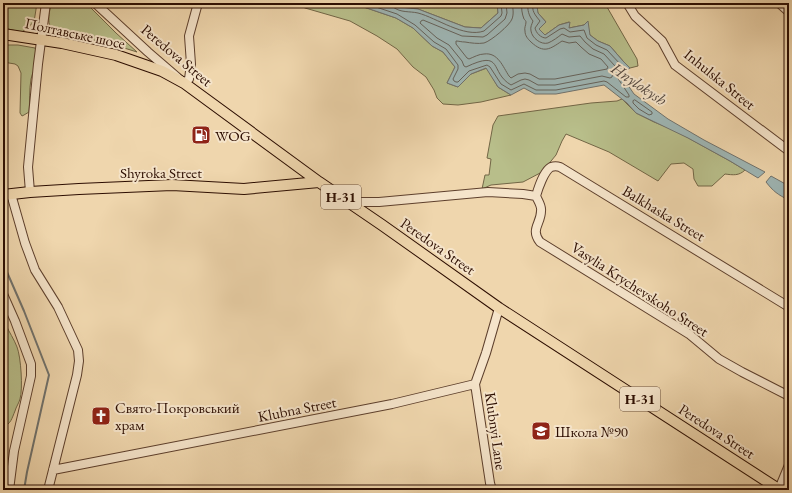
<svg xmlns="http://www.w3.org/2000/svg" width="792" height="493" viewBox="0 0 792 493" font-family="'EB Garamond',serif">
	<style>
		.green { fill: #b8be8a; stroke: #726646 }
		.water { fill: #9eb6b5; stroke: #70726d }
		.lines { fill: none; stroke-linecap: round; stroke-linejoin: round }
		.shore { stroke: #65625b; stroke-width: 1 }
		.stream { stroke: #70726d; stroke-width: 2 }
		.minor-casing { stroke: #5d3f2c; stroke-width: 10 }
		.major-casing { stroke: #2c0d01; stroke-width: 12 }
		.minor { stroke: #f5e4ca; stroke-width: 8 }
		.major { stroke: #efd6ad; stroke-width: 10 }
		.labels { text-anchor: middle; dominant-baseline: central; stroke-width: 4; stroke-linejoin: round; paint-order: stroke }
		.shield { fill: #f5e4ca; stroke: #684e3d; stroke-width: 1 }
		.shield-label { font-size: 14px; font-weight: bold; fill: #2c0d01 }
		.street-label { font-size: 15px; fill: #2c0d01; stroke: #f5e4ca }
		.poi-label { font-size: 15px; fill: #2c0d01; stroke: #f5e4ca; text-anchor: start }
		.water-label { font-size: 16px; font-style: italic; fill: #544840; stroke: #f5e4ca }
	</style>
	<rect width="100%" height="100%" fill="#efd6ad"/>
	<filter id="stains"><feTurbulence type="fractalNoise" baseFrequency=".005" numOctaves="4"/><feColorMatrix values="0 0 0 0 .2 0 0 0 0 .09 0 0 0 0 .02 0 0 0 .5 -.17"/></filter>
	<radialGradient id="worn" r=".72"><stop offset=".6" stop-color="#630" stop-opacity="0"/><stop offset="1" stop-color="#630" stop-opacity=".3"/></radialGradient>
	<path class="green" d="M3 3H37L34 22 22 32 3 28Z
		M51 3H86L116 33 137 52 105 42 58 34C45 27 49 16 51 3Z
		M296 3H352L396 18 413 28 432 46 443 52 455 67 447 83 458 87 471 74 487 68 498 87 511 95 481 102 458 105 443 104 437 98 434 90 426 77 413 67 397 49 377 36 350 21 305 8Z
		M393 3H497L498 13 481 28 465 27 418 9 400 7Z
		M557 3H603L607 7 637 59 638 66 630 68 623 61 610 46 598 41 590 35 584 25 569 28V22L559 25 545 35 539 29 546 22 538 13 536 6 545 4 555 6Z
		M3 45H18L35 48C41 63 34 66 31 79 29 90 30 102 29 112L24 115 22 116 20 113 21 73 18 66 15 64 3 62Z
		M622 99 636 113 654 122 674 130 730 161 745 170C739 176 733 175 725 174L712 186H698L694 179 693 169 684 163 671 164 658 181 609 152 566 134 562 141 556 155 542 172 523 182 491 185 482 189 485 175H489L491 159 487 158 493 125 498 116 591 103 617 101Z
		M3 325H6C9 332 14 339 17 347 21 357 23 389 20 399 19 403 16 407 15 411 12 418 11 424 3 427Z"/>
	<path class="water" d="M352 3H393L400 7 418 9 465 27 481 28 498 13 497 3H557L555 6 545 4 537 6 538 13 546 22 539 29 545 35 559 25 570 22 569 28 584 25 588 21 590 35 598 41 610 46 623 61 630 68 621 75 634 94 668 119 704 140 765 172 758 178 730 161 688 138 636 113 627 103 604 85 556 94H535L524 88 511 95 498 87 486 68 471 74 458 87 447 83 455 67 443 52 432 46 413 28 396 18Z
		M771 176 789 186V200C778 195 773 191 766 182Z"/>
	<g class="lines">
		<path class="shore" d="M364 3 397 14 415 25 434 42 446 49 458 65V69L453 79 454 81 456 82H458L469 71 487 65 490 67 501 84 511 90 524 84 536 90H556L604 81 607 82 626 97H629V95L617 77 618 73 622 69V66L607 50 596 45 587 38 584 30 570 32 564 28 560 29 546 38C541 38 536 33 535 28L540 21C536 16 530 10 534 3
			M392 3 393 7C401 13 409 11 418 13 437 18 464 38 484 31L501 16 502 13 501 3
			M506 3 507 13 505 19 487 35 483 37 462 36 423 20 421 21 420 23 437 38 449 45 462 61 464 66 466 67C504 49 489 72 511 85L521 80 525 79 529 80 538 85H555L602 76 610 78 612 77 613 72 615 68V66L604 54 593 49 585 42 580 36 569 37 562 34C558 37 553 41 548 43 541 45 532 38 531 31 530 27 532 24 533 21 529 16 527 10 528 3
			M512 3C513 8 514 14 512 19 510 25 491 41 484 43 478 44 471 43 465 42 461 42 459 41 456 41V44L467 58 469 59C474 57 479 54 484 54 498 52 503 67 509 76L511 78 518 74 525 73 530 74 539 79H555L607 69 608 67 601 59 589 54 581 47 576 42 569 43 562 41C550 49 544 54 531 42 528 39 525 36 525 31 524 28 526 25 526 22 526 21 525 20 524 19 522 14 521 8 522 3
			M635 100 652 112V114L649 115 639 109 633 103V101Z"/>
		<path class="stream" d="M3 263 24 311 49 375 27 472 24 490"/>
		<g class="minor-casing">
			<path id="minor" d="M95 3 148 52 184 83 189 79 191 64 189 36 198 3
				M627 3 635 16 662 41 675 65 789 151
				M779 3 789 12
				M30 192 28 167 38 64 46 3
				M11 194 25 243 35 270 58 307 78 350 79 361 77 375 48 490
				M536 196C538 201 542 206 541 211 541 224 530 229 540 242L689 334 719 359 742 372 789 396
				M536 196C538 189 544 171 551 167 554 166 557 166 560 167L789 307
				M349 202H379L488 192 523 194 536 196
				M3 294 15 321 31 364V376L14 451 9 490
				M53 470 392 404 475 384
				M779 489 789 465
				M492 490 490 483 475 384 486 353 499 308"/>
		</g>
		<g class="major-casing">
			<path id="major" d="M3 34 62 43 116 55 162 71 184 83 319 182 382 225 499 308 780 490
				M3 195 30 192 79 189 172 185 244 189 319 182"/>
		</g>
		<use href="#minor" class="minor"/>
		<use href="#major" class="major"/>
	</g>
	<defs>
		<g id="fuel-square" transform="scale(1)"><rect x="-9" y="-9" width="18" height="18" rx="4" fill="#8f2418" stroke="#f5e4ca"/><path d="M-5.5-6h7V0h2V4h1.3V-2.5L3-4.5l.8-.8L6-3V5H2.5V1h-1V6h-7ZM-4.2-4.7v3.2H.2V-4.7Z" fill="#fff"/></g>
		<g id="church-square" transform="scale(1)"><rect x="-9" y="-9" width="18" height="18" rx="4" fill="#8f2418" stroke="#f5e4ca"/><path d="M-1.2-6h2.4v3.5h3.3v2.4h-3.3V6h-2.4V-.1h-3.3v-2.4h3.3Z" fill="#fff"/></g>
		<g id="school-square" transform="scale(1)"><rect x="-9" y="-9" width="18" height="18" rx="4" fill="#8f2418" stroke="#f5e4ca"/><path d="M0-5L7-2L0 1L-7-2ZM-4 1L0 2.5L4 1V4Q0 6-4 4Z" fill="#fff"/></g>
	</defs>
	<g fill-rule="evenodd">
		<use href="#fuel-square" x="201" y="135"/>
		<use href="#church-square" x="101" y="416"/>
		<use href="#school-square" x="541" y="431"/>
	</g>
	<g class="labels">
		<g class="shield">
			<rect x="321" y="185" width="40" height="24" rx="3"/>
			<rect x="620" y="387" width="40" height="24" rx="3"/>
		</g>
		<g class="shield-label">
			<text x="341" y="197">Н-31</text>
			<text x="640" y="399">Н-31</text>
		</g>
		<g class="street-label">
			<text transform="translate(75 33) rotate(12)">Полтавське шосе</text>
			<text transform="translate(177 55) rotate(40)">Peredova Street</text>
			<text transform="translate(720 79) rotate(39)">Inhulska Street</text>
			<text x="161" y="172">Shyroka Street</text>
			<text transform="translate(664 213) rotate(31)">Balkhaska Street</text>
			<text transform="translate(438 246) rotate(35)">Peredova Street</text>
			<text transform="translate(640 289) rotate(33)">Vasylia Krychevskoho Street</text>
			<text transform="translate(297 409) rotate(-11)">Klubna Street</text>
			<text transform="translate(496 431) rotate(82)">Klubnyi Lane</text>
			<text transform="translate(717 431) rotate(33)">Peredova Street</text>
		</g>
		<g class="poi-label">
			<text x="215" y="135">WOG</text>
			<text x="115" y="407">Свято-Покровський<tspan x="115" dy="17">храм</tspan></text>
			<text x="555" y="431">Школа №90</text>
		</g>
		<g class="water-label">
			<text transform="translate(639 84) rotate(34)">Hnylokysh</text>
		</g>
	</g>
	<rect width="792" height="493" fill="none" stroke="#efd6ad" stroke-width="16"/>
	<rect x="4" y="4" width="784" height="485" fill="none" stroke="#2c0d01" stroke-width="2"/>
	<rect x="8" y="8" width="776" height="477" fill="none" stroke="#2c0d01"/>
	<rect width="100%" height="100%" filter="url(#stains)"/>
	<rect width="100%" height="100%" fill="url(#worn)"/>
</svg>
